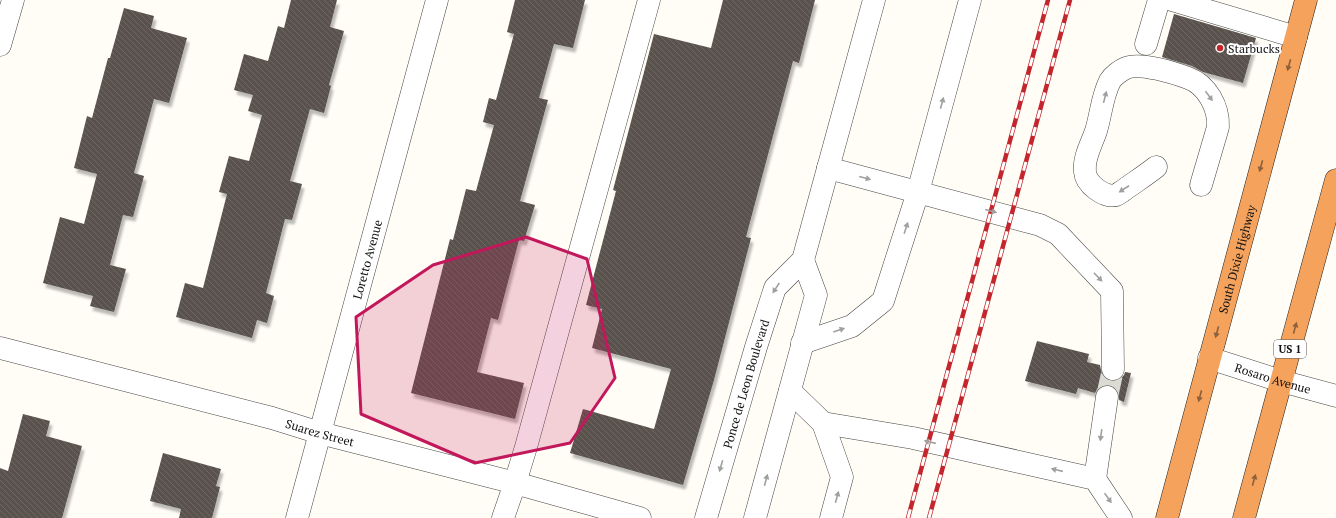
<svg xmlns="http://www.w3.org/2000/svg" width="1336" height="518" viewBox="0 0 1336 518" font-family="'PT Serif',serif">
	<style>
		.building { fill: url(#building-back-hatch); filter: url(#shadow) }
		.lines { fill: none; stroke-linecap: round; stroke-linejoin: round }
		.minor-tunnel { stroke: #dbdad3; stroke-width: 22; stroke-dasharray: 22 11; stroke-linecap: butt }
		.minor-casing { stroke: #444; stroke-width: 23 }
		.highway-casing { stroke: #222; stroke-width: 23 }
		.minor { stroke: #fff; stroke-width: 22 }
		.highway { stroke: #f5a25d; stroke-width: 22 }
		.rail-casing { stroke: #c4262e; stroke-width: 4.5 }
		.rail { stroke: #fff; stroke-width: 3; stroke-dasharray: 9; stroke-linecap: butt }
		.oneway { fill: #8e613b }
		.oneway2 { fill: #a0a0a0 }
		.marked { fill: #c2185b; fill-opacity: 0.2; stroke: #c2185b; stroke-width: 3; stroke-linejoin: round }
		.poi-dot { fill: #c4262e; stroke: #fff; stroke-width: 1.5 }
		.labels { text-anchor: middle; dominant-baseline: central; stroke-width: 4; stroke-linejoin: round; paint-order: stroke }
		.shield { fill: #fff; stroke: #585858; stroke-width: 1 }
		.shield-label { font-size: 11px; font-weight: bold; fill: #111 }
		.poi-label { font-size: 12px; fill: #111; stroke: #fff; text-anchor: start }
		.street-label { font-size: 12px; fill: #111; stroke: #fff }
	</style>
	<defs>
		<pattern id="building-back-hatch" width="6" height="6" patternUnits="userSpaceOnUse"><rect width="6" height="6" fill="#5a524d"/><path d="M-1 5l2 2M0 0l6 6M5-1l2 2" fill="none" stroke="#6d6662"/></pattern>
		<filter id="shadow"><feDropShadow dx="2.5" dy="4.5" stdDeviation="1" flood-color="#0004"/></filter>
	</defs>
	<rect width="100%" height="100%" fill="#fffdf5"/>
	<path class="building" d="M291 0H337L330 27 344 31 329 85 331 86 324 113 310 109 290 181 302 184 292 220 285 219 266 293 274 296 267 323 257 320 252 338 176 317 185 283 203 288 227 194 219 192 229 156 249 161 262 115 248 111 253 95 234 90 244 54 268 61 278 26 284 28Z
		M515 0H585L573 48 554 44 539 98 548 100 520 201 535 205 524 241 519 240 498 320 491 318 477 372 524 383 515 419 411 393 450 239 453 240 466 189 476 191 494 125 483 122 489 98 496 100 514 34 507 32Z
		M723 0H815L799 63 793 61 746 237 751 238 714 380 683 485 570 453 583 409 654 429 671 369 592 348 602 309 586 305 616 191 613 190 654 34 711 48Z
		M124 8 154 16 151 28 187 38 169 103 154 99 134 173 144 176 133 217 123 215 110 265 126 269 114 312 90 306 93 296 43 283 60 217 84 224 97 174 74 168 87 116 92 118 108 58H110Z
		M1174 14 1256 38 1243 83 1203 72 1192 66 1162 57Z
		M1037 341 1089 354 1087 362 1100 365 1102 375 1107 380 1113 381 1119 380 1124 375 1125 372 1131 373 1124 402 1119 400 1118 392 1114 387 1109 385 1102 386 1097 389 1095 393 1078 388 1076 394 1025 381Z
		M23 414 50 421 46 436 82 446 62 518H0V468L8 471Z
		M163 453 221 469 216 486 220 487 212 518H179L181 509 150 501Z"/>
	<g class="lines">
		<path class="minor-tunnel" d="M1107 397 1113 369"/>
		<g class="minor-casing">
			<g id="minor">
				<path d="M1172 0 1296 37"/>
				<path d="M1146 44 1159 0"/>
				<path d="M0 45 13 0"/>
				<path d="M1156 167C1146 175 1135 182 1124 190 1122 191 1119 194 1116 195 1104 198 1086 184 1085 172 1083 158 1092 143 1096 131 1101 115 1102 96 1110 81 1113 76 1121 70 1126 68 1140 62 1174 73 1188 78 1207 85 1219 107 1218 127L1201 185"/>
				<path d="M828 168 1040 225 1058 234 1112 291 1113 369"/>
				<path d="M802 343 852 326 883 301 918 192 970 0"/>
				<path id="s1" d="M0 348 272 418 320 433 515 483 640 518"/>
				<path id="s2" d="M1209 358 1281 381 1336 396"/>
				<path d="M790 391 823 423 842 477 831 518"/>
				<path d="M823 423 913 438 1095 479 1121 518"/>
				<path d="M1095 479 1107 397"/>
				<path id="s3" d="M297 518 437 0"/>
				<path d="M503 518 515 483 526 447 649 0"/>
				<path id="s4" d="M706 518 756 347 775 288 803 260 874 0"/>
				<path d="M755 518 816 295 803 260"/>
			</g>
		</g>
		<g class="highway-casing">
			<g id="highway">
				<path id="s5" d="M1167 518 1306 0"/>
				<path d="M1244 518 1336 180"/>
			</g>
		</g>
		<use href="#minor" class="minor"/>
		<use href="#highway" class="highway"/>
		<g class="rail-casing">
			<path id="rail" d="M908 518 1048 0
				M929 518 1070 0"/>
		</g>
		<use href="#rail" class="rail"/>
	</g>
	<defs><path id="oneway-solid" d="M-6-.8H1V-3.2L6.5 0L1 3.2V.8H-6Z"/></defs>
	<g class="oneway">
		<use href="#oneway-solid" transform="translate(1289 65) rotate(105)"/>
		<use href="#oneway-solid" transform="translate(1261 166) rotate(105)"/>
		<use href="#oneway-solid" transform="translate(1295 328) rotate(-75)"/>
		<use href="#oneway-solid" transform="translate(1217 332) rotate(105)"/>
		<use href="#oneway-solid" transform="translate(1200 396) rotate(105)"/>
		<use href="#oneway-solid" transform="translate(1254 480) rotate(-75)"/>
	</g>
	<g class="oneway2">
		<use href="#oneway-solid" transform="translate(1209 96) rotate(54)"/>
		<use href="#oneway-solid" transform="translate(1105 97) rotate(-76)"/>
		<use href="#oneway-solid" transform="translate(942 103) rotate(-75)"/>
		<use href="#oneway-solid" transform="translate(865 178) rotate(15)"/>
		<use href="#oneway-solid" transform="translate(1124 189) rotate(147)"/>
		<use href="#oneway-solid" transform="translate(991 211) rotate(15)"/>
		<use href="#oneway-solid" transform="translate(906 228) rotate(-72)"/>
		<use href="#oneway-solid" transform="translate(1098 277) rotate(46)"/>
		<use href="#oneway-solid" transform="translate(776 288) rotate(123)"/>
		<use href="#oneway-solid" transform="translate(839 330) rotate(-19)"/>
		<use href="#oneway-solid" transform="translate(1101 435) rotate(98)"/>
		<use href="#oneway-solid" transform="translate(930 442) rotate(-167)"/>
		<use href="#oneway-solid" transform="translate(721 466) rotate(106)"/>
		<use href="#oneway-solid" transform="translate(1057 470) rotate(-167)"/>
		<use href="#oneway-solid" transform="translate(766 480) rotate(-75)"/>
		<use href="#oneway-solid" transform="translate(837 497) rotate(-75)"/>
		<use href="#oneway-solid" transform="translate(1108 498) rotate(55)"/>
	</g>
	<path class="marked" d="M526 237 587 259 615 378 570 443 475 463 361 414 356 317 433 265Z"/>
	<circle class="poi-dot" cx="1220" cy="48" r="4"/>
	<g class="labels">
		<rect class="shield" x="1274" y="340" width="32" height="18" rx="3"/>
		<g class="shield-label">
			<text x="1290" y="349">US 1</text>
		</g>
		<g class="poi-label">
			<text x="1228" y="48">Starbucks</text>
		</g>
		<g class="street-label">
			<text stroke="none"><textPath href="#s3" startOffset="268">Loretto Avenue</textPath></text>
			<text stroke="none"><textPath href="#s5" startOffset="268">South Dixie Highway</textPath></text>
			<text stroke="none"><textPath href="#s2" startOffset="67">Rosaro Avenue</textPath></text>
			<text stroke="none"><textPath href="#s4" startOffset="140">Ponce de Leon Boulevard</textPath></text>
			<text stroke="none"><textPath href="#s1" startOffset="331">Suarez Street</textPath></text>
		</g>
	</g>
</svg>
